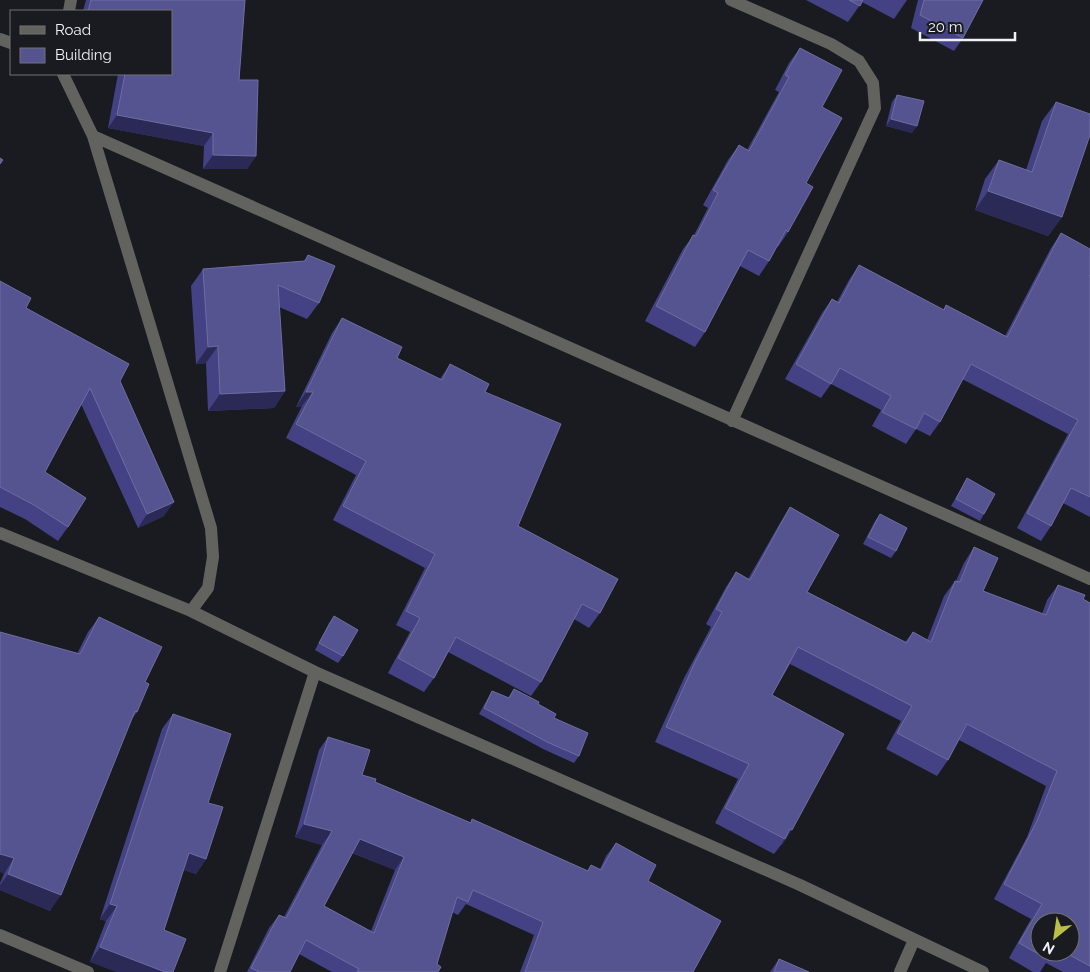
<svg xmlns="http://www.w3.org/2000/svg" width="1090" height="972" viewBox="0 0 1090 972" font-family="Raleway,sans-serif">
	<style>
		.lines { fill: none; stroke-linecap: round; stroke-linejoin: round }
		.minor { stroke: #62625f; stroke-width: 12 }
		.wall { fill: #444184; fill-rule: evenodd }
		.shaded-wall { fill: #2b2a57 }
		.building { fill: #565490; stroke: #6e6da0; fill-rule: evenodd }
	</style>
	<rect width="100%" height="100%" fill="#1a1b20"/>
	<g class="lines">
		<path class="minor" d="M731 0 831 44 859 61 873 83 875 108 732 421
			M69 11 71 0
			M0 39 11 43
			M63 74 93 136 211 528 213 557 208 588 191 611
			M93 136 1090 579
			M0 533 191 611 315 672 800 885 983 972
			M0 935 88 972
			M220 972 315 672
			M900 972 914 940"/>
	</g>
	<path class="wall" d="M86 0H245L239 80 256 156 247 169H203L204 146 108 128 118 74H115H171V11H83Z
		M806 0H907L894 19 862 2 848 22Z
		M918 0H983L963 38 954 51 911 28Z
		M800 48 822 107 806 183 788 232 778 247 777 246 769 261 759 276 740 266 705 332 695 347 645 321 683 249 694 235 708 208 703 205 728 160 739 145 747 150 779 92 775 90 789 63Z
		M897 95 912 133 886 126 892 102Z
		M1056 102 1062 217 1048 236 975 210 985 179 999 160 1026 170 1042 121Z
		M1061 233 1089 277H1090V517L1063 503 1051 526 1041 541 1017 528 1068 434 962 379 940 422 930 436 916 429 906 444 872 426 881 410 831 384 821 398 785 379 822 313 832 299 837 302 849 280 859 265 943 310 946 305 1005 336 1051 248Z
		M308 255 319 303 307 319 279 307 285 391 274 408 208 411 206 363 196 364 191 286 203 269 304 261Z
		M0 281 26 308 120 381 164 516 138 528 81 404 45 472 68 527 58 541 25 519 0 507Z
		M342 318 397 358 440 379 450 364 485 392 518 526 600 613 589 628 574 619 541 682 531 696 448 652 434 678 424 692 388 673 410 632 396 625 425 568 333 520 356 475 286 438 302 406 296 407 332 333Z
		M967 478 984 514 980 521 951 506Z
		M790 507 807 592 905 642 913 632 927 640 944 596 955 581H956L964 563 974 547 983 591 1042 614 1047 600 1058 585 1090 603V972H1063L1046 963 1040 972H1033L1009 958 1031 919 994 899 1027 837 1046 786 959 740 948 760 937 776 886 749 901 721 790 664 772 695 844 734 782 845H781L774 854 715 823 738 779 655 742 684 678 711 627 706 624 726 587 736 572 748 579 780 523ZM1040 922 1070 952H1040Z
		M880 514 896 551 891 558 863 544 875 521Z
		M334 616 343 656 338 663 315 650 329 623Z
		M99 617 145 682 137 712 132 719 50 911 0 890V883L4 874 77 654 88 632Z
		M514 689 538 704 554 718 579 756 574 763 543 749 479 714 488 698 492 691 508 698Z
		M173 714 208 803 206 859 196 874 184 870 90 962 106 921 100 919 162 729Z
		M328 737 362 775 375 782 470 823 472 819 587 871 591 865 600 869 606 856 616 843 648 881 693 972H520L534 935 466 904 458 915 452 912 437 964 438 972H332L299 954 290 972H247L269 928 279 915 284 917 322 845 295 837 319 750ZM352 853 395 870 371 931 324 906Z
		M779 959 809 972H770Z"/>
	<path class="shaded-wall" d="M117 115 213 133 204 146 108 128Z
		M891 119 917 126 912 133 886 126Z
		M213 155 256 156 247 169H203Z
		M988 191 1062 217 1048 236 975 210Z
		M218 346 206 363 196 364 208 347Z
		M285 391 274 408 208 411 220 394Z
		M306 392H313L302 406 296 407Z
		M174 502 164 516 138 528 147 514Z
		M304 824 332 831 322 845 295 837Z
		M790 829 792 830 782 845H781Z
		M360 839 404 857 395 870 350 852Z
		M189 853 206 859 196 874 179 868Z
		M0 854 14 858 4 874 0 872Z
		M8 874 61 895 50 911 0 890V885Z
		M110 904 117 906 106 921 100 919Z
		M100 947 165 972H116L90 962Z"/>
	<path class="building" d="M91 0H245L239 80H258L256 156 213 155V133L117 115 125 74H171V11H88Z
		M849 0H863L860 6Z
		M924 0H983L963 38 920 15Z
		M800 48 842 70 822 107 842 118 806 183 813 187 788 232 786 230 769 261 748 250 705 332 656 306 693 235 696 236 718 193 713 190 739 145 749 151 789 77 785 75Z
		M897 95 924 101 917 126 891 119Z
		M1056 102 1090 114V135L1062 217 988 191 999 160 1032 172Z
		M0 158 3 160 0 164Z
		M1061 233 1090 249V274L1089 277H1090V497L1071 488 1051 526 1027 513 1078 420 971 364 940 422 924 413 916 429 882 412 891 396 840 368 831 384 796 364 832 299 839 303 859 265 944 310 946 305 1007 337Z
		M308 255 335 266 319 303 278 285 285 391 220 394 218 346 208 347 203 269 305 261Z
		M0 281 31 298 26 308 129 364 120 381 174 502 147 514 90 388 45 472 86 498 68 527 34 505 0 487Z
		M342 318 402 347 397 358 442 380 450 364 489 384 485 392 561 424 518 526 618 579 600 613 582 604 541 682 456 637 434 678 398 658 420 618 406 611 435 554 343 506 366 461 296 424 313 392H306Z
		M967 478 995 494 984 514 956 499Z
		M790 507 839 535 807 592 907 643 913 632 931 642 955 581 960 582 974 547 998 558 983 591 1046 615 1058 585 1085 595 1083 599 1090 603V966L1064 952H1070V922H1040V952H1053L1049 960 1019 943 1042 904 1004 884 1037 821 1057 771 967 724 948 760 897 733 912 706 798 647 772 695 844 734 792 830 790 829 785 839 725 808 749 764 666 727 695 662 722 612 716 609 736 572 750 580Z
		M880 514 907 528 896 551 868 537Z
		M334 616 358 630 343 656 319 643Z
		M99 617 162 647 145 682 149 684 137 712 135 711 61 895 8 874 14 858 0 854V632L80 654Z
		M514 689 539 702 538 704 556 714 554 718 588 733 579 756 547 742 484 708 492 691 509 698Z
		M173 714 231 734 208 803 223 807 206 859 189 853 164 930 186 939 173 972H165L100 947 117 906 110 904Z
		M328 737 370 750 362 775 376 779 375 782 471 823 472 819 588 871 591 865 601 870 616 843 656 865 648 881 721 921 693 972H525L543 922 473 890 468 902 457 897 437 964 441 967 438 972H357L359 969 306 940 290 972H259L251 968 279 915 286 918 332 831 304 824ZM360 839 404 857 374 933 324 906Z
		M779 959 809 972H774Z"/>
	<rect x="10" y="10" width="162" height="65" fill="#1a1b20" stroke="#707175"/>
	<rect x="20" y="26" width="25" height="8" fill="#62625f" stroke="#707175"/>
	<text x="55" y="35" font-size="15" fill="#f0f1f5">Road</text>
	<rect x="20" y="48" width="25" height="15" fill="#565490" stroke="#707175"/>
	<text x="55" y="60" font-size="15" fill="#f0f1f5">Building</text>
	<g transform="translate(1055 937) rotate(210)"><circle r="24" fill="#1a1b20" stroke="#707175"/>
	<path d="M0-4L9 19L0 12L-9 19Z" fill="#bbc045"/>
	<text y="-8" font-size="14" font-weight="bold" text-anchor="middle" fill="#f0f1f5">N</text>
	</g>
	<path d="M920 32v8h95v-8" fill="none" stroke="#f0f1f5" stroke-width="2.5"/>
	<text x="928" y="32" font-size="15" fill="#f0f1f5" stroke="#1a1b20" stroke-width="4" paint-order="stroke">20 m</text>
</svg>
